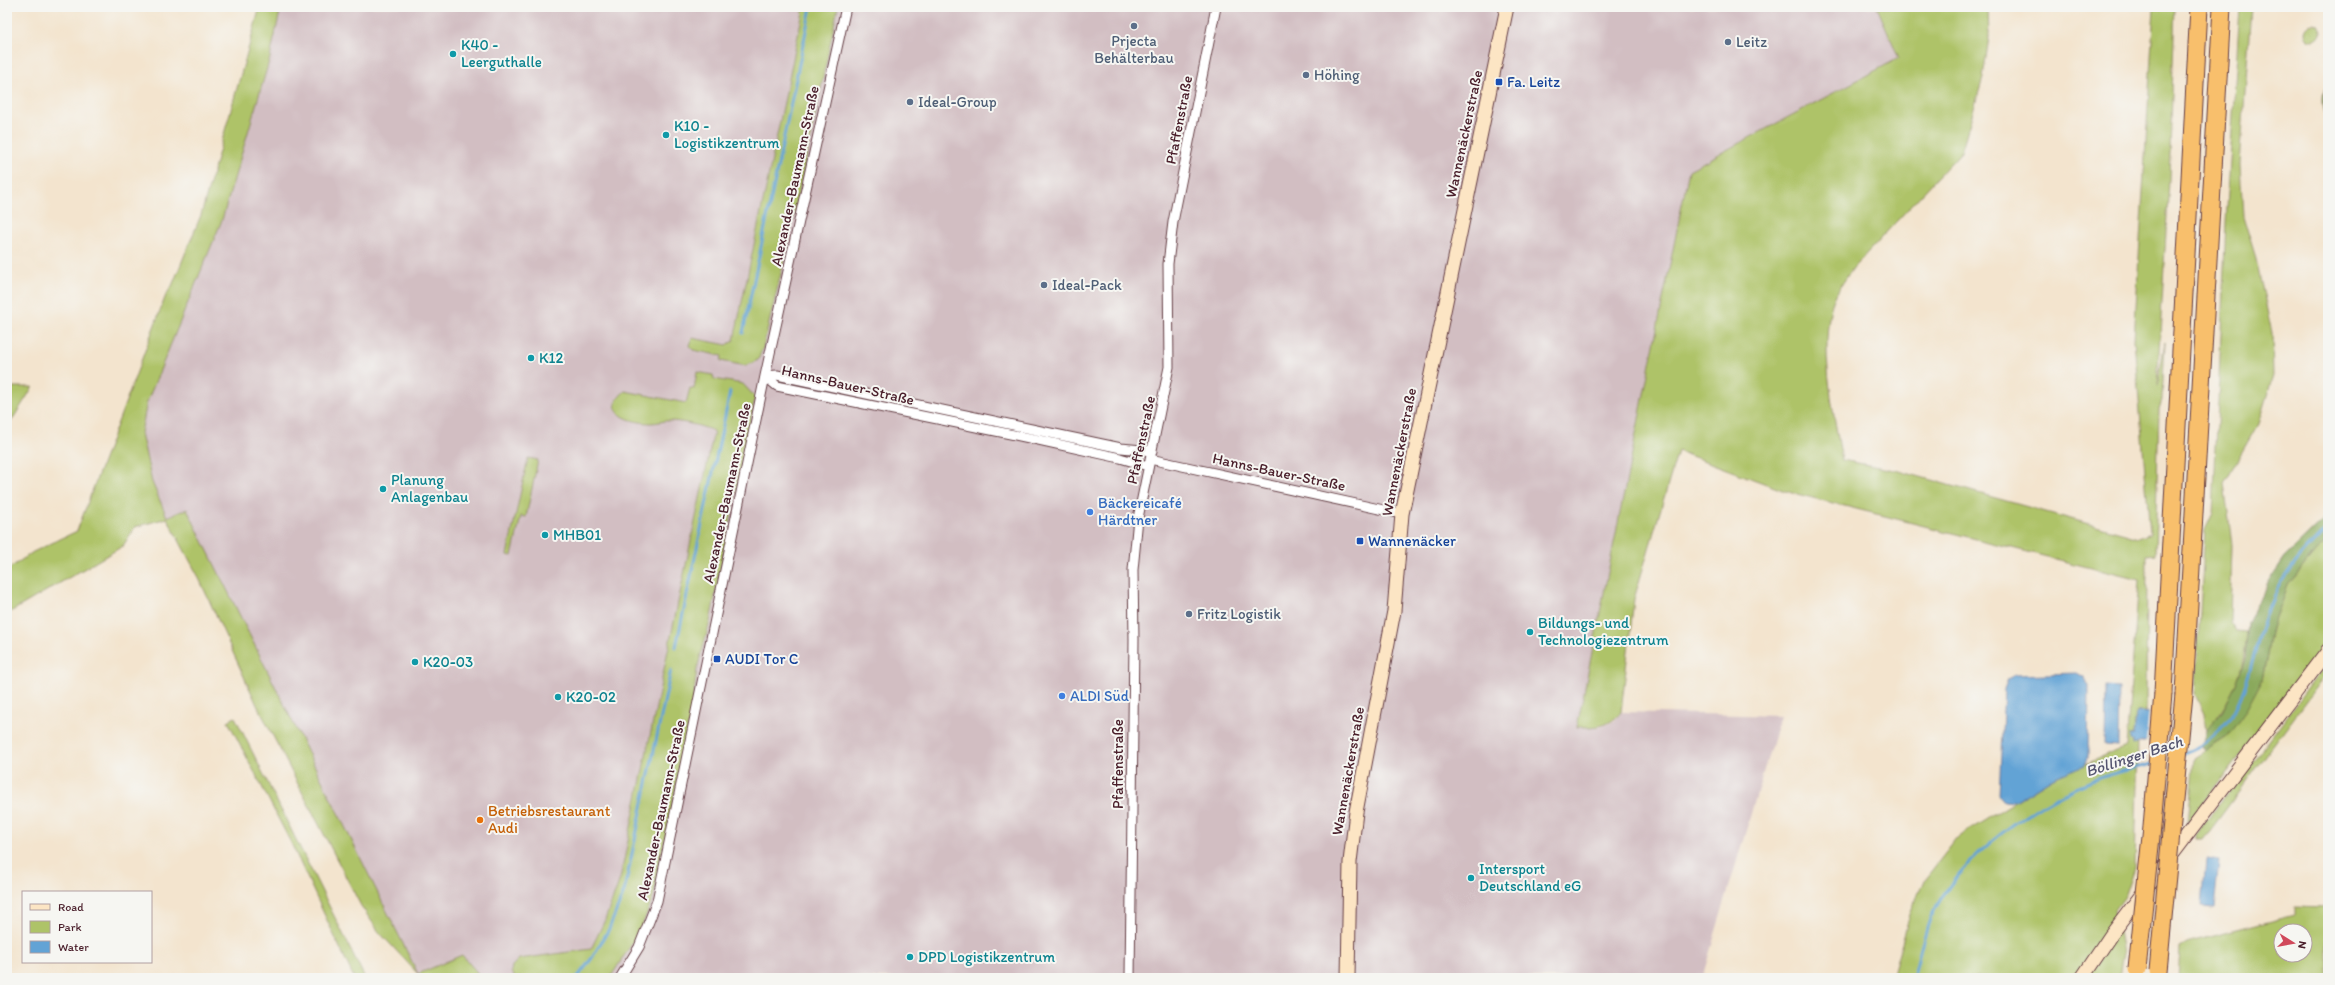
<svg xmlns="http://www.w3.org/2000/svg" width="2335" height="985" viewBox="0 0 2335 985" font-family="Itim,sans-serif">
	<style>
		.industrial { fill: #d2bec2 }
		.green { fill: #aec368; stroke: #7c714a; fill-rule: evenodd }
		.forest { fill: #8aa95c; stroke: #6a6444 }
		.water { fill: #62a3d5; stroke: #566180 }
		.pier { fill: #f3e4ce }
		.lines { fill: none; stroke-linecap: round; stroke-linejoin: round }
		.stream { stroke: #62a3d5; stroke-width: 3 }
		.street-casing { stroke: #633d43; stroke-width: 11 }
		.secondary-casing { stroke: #633d43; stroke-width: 15 }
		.highway-casing { stroke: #633d43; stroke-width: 19 }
		.street { stroke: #fff; stroke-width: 9 }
		.secondary { stroke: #fce5c4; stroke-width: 13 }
		.highway { stroke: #f8bf6c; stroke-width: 17 }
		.highway-bridge-casing { stroke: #633d43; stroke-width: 19; stroke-linecap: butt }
		.highway-bridge { stroke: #f8bf6c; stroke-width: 17 }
		.service-dot { fill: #5c6f8a; stroke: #f6f6f2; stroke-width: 1.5 }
		.culture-dot { fill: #0f9aa8; stroke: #f6f6f2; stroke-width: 1.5 }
		.transit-dot { fill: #1a4fb4; stroke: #f6f6f2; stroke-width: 1.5 }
		.shop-dot { fill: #3f7fe0; stroke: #f6f6f2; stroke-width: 1.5 }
		.food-dot { fill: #e8710a; stroke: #f6f6f2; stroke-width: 1.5 }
		.labels { text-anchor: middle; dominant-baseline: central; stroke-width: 4; stroke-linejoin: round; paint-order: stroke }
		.service-label { font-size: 15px; fill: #4e5e75; stroke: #f6f6f2; text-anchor: start }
		.culture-label { font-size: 15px; fill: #0d838f; stroke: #f6f6f2; text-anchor: start }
		.transit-label { font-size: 15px; fill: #164399; stroke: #f6f6f2; text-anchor: start }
		.street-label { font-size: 15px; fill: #4a1f2b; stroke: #f6f6f2 }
		.shop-label { font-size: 15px; fill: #366cbe; stroke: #f6f6f2; text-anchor: start }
		.food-label { font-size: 15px; fill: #c56008; stroke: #f6f6f2; text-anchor: start }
		.water-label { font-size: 16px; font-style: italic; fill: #54546f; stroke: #f6f6f2 }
	</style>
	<rect width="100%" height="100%" fill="#f6f6f2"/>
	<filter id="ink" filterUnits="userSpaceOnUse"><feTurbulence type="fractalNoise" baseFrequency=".025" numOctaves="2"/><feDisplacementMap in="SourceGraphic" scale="8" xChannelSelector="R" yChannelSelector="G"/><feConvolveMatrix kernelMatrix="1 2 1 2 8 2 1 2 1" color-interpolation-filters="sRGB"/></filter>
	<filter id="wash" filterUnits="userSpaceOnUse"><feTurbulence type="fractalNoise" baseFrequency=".012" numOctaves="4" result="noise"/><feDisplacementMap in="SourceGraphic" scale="16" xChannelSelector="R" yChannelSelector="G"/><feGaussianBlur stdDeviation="0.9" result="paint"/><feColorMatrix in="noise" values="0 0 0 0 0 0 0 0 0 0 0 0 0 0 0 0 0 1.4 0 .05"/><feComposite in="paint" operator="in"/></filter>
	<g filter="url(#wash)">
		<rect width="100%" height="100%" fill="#f3e4ce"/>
		<path class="industrial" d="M281 7H1877L1899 58 1689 170 1577 727H1600L1613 722 1621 712 1780 716 1702 978H482L462 955 418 974 214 565 167 517 161 507 152 482 141 433 147 402 222 220 270 58Z"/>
		<path class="green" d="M260 7H281L270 58 222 220 147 402 141 433 152 482 167 517 187 509 418 974 462 955 482 978H423L418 974 379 932 361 906 257 705 197 574 167 518 135 527 123 546 7 614V570L33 552 77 531 166 295 172 286 201 215Z
			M804 7H838L786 253 763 348 758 360 746 366 721 361 722 356 693 350 690 346 692 338 727 345 734 340Z
			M1877 7H1988L1989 37 1983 78 1961 152 1854 267C1844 281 1833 295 1830 312 1821 357 1834 415 1842 460L1899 471 2139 538 2150 533 2134 340 2154 7H2175L2169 181 2157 386 2165 342 2162 400 2159 409 2155 555 2147 556 2146 712H2136L2134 735H2130V741H2133V744L2138 742 2135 868 2126 895 2115 910 2123 953 2119 978H1892L1911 910 1925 879 1958 837 2053 778 2126 747 2139 580 1785 491 1678 451 1634 599 1621 712C1608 728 1596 727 1577 727L1689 170 1899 58Z
			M2240 7H2251L2240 165 2243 216 2255 255 2272 333 2273 376 2258 424 2224 483 2232 544 2230 622 2236 631 2247 632C2244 672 2233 700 2206 731L2204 714 2195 694 2205 530 2213 513 2226 222Z
			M2305 32a8 8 0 1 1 16 0a8 8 0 1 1-16 0Z
			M697 372 713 375 714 379 743 384 755 397 710 622 697 669 692 709 653 898 640 931 610 978H515L511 972 512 966 519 959 591 949 605 920 620 879 714 431C702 426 685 422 672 421 665 420 658 423 651 423 630 423 600 412 625 391L686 403 690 388 694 389Z
			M7 387H33L7 428Z
			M528 458 538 460 526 517 521 516 512 556 507 555Z
			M2328 540V642L2188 823 2194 758 2227 737 2262 680 2272 628 2288 585 2315 552Z
			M2328 661V672L2203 840H2195V835L2251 765Z
			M235 717 365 978H354L291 843 228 721Z
			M2295 906 2328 907V978H2178L2180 947 2187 943 2295 915ZM2281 931H2305V955H2281Z"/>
		<path class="forest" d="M2328 83V123C2323 109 2320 96 2328 83Z
			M2328 515V540L2315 552 2288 585 2272 628 2262 680 2245 712 2227 737 2205 751 2202 746 2206 731 2222 712 2236 684 2245 659 2248 622 2268 582 2285 557Z"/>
		<path class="water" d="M2076 673 2083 677 2089 686 2088 758 2085 765 2053 778 2014 802 2004 801 1999 795 2004 689 2008 679 2016 675Z
			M2106 687 2119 688 2118 746 2105 745Z
			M2136 712 2174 714 2172 734 2133 745V741H2130V735H2134Z
			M2206 859 2219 861 2214 908 2202 907Z"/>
		<path class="pier" d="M2149 710 2174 712 2172 736 2146 742Z"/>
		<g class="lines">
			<path class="stream" d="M743 333 811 7
				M676 647 730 392
				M2183 753C2256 729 2246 647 2276 591 2290 566 2309 547 2328 527
				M577 978 592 958 609 929 624 892 671 670
				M1913 978C1919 958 1923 936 1931 917 1960 855 2036 801 2099 778 2116 772 2134 769 2151 764"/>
		</g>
	</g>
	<g filter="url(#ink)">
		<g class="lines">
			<g class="street-casing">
				<path id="street" d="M765 376 777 386 1034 439 1120 458 1148 466
					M765 376 777 375 1121 448 1152 451
					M1150 459 1402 514
					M620 978 639 947 657 901 765 376 846 7
					M1130 978 1134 640 1133 570 1138 518 1169 367 1168 264 1173 222 1216 7"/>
			</g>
			<g class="secondary-casing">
				<path id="secondary" d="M1348 978 1350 862 1356 812 1394 611 1402 514 1507 7
					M2082 978 2111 935 2328 650"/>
			</g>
			<g class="highway-casing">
				<path id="highway" d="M2163 693 2199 7
					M2184 694 2222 7"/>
			</g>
			<use href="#street" class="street"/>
			<use href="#secondary" class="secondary"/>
			<use href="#highway" class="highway"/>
			<g class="highway-bridge-casing">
				<path id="highway-bridge" d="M2137 969 2152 827 2163 693
					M2158 971 2184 694"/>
			</g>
			<use href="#highway-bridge" class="highway-bridge"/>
		</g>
	</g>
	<g class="service-dot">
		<circle cx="1134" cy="26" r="4"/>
		<circle cx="1728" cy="42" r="4"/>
		<circle cx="1306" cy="75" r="4"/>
		<circle cx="910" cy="102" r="4"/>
		<circle cx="1044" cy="285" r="4"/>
		<circle cx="1189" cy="614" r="4"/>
	</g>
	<g class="culture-dot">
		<circle cx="453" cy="54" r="4"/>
		<circle cx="666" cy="135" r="4"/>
		<circle cx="531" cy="358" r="4"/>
		<circle cx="383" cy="489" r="4"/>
		<circle cx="545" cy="535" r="4"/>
		<circle cx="1530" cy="632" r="4"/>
		<circle cx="415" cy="662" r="4"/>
		<circle cx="558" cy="697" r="4"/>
		<circle cx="1471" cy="878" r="4"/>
		<circle cx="910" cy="957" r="4"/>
	</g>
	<g class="transit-dot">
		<rect x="1495" y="78" width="8" height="8" rx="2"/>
		<rect x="1356" y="537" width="8" height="8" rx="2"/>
		<rect x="713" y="655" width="8" height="8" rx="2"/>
	</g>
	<g class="shop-dot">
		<circle cx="1090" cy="512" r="4"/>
		<circle cx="1062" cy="696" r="4"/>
	</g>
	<circle class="food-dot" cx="480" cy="820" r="4"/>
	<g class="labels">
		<g class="service-label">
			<text x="1134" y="41" text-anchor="middle">Prjecta<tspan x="1134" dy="17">Behälterbau</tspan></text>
			<text x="1736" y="42">Leitz</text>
			<text x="1314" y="75">Höhing</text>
			<text x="918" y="102">Ideal-Group</text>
			<text x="1052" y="285">Ideal-Pack</text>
			<text x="1197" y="614">Fritz Logistik</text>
		</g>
		<g class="culture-label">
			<text x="461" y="45">K40 -<tspan x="461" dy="17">Leerguthalle</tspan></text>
			<text x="674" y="126">K10 -<tspan x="674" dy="17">Logistikzentrum</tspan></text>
			<text x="539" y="358">K12</text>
			<text x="391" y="480">Planung<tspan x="391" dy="17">Anlagenbau</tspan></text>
			<text x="553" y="535">MHB01</text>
			<text x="1538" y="623">Bildungs- und<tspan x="1538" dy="17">Technologiezentrum</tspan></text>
			<text x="423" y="662">K20-03</text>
			<text x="566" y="697">K20-02</text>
			<text x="1479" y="869">Intersport<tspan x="1479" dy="17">Deutschland eG</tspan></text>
			<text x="918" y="957">DPD Logistikzentrum</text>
		</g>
		<g class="transit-label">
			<text x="1507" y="82">Fa. Leitz</text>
			<text x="1368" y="541">Wannenäcker</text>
			<text x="725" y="659">AUDI Tor C</text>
		</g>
		<g class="street-label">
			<text transform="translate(1179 120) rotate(-79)">Pfaffenstraße</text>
			<text transform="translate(1464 134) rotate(-78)">Wannenäckerstraße</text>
			<text transform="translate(795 176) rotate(-78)">Alexander-Baumann-Straße</text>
			<text transform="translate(848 385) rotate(13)">Hanns-Bauer-Straße</text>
			<text transform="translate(1141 440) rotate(-78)">Pfaffenstraße</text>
			<text transform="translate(1399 452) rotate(-79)">Wannenäckerstraße</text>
			<text transform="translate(1279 472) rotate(12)">Hanns-Bauer-Straße</text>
			<text transform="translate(727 493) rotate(-78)">Alexander-Baumann-Straße</text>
			<text transform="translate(1118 764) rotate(-90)">Pfaffenstraße</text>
			<text transform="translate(1348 771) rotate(-80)">Wannenäckerstraße</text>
			<text transform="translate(661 810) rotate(-78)">Alexander-Baumann-Straße</text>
		</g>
		<g class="shop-label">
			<text x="1098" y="503">Bäckereicafé<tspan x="1098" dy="17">Härdtner</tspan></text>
			<text x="1070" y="696">ALDI Süd</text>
		</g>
		<g class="food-label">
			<text x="488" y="811">Betriebsrestaurant<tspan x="488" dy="17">Audi</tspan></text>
		</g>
		<g class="water-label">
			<text transform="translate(2134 756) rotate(-18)">Böllinger Bach</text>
		</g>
	</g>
	<rect width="2335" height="985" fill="none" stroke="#f6f6f2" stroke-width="24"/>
	<rect x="22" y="891" width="130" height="72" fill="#f6f6f2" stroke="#b1a0a2"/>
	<rect x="30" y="904" width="20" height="6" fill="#fce5c4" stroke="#b1a0a2"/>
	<text x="58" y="911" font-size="12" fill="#4a1f2b">Road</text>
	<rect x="30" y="921" width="20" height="12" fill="#aec368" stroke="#b1a0a2"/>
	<text x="58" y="931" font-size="12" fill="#4a1f2b">Park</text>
	<rect x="30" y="941" width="20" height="12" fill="#62a3d5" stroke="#b1a0a2"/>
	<text x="58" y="951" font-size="12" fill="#4a1f2b">Water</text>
	<g transform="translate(2293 943) rotate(101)"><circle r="19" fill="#f6f6f2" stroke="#b1a0a2"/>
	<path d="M0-3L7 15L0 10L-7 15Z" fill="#d1495b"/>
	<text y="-6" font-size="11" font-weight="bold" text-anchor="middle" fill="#4a1f2b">N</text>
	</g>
</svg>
